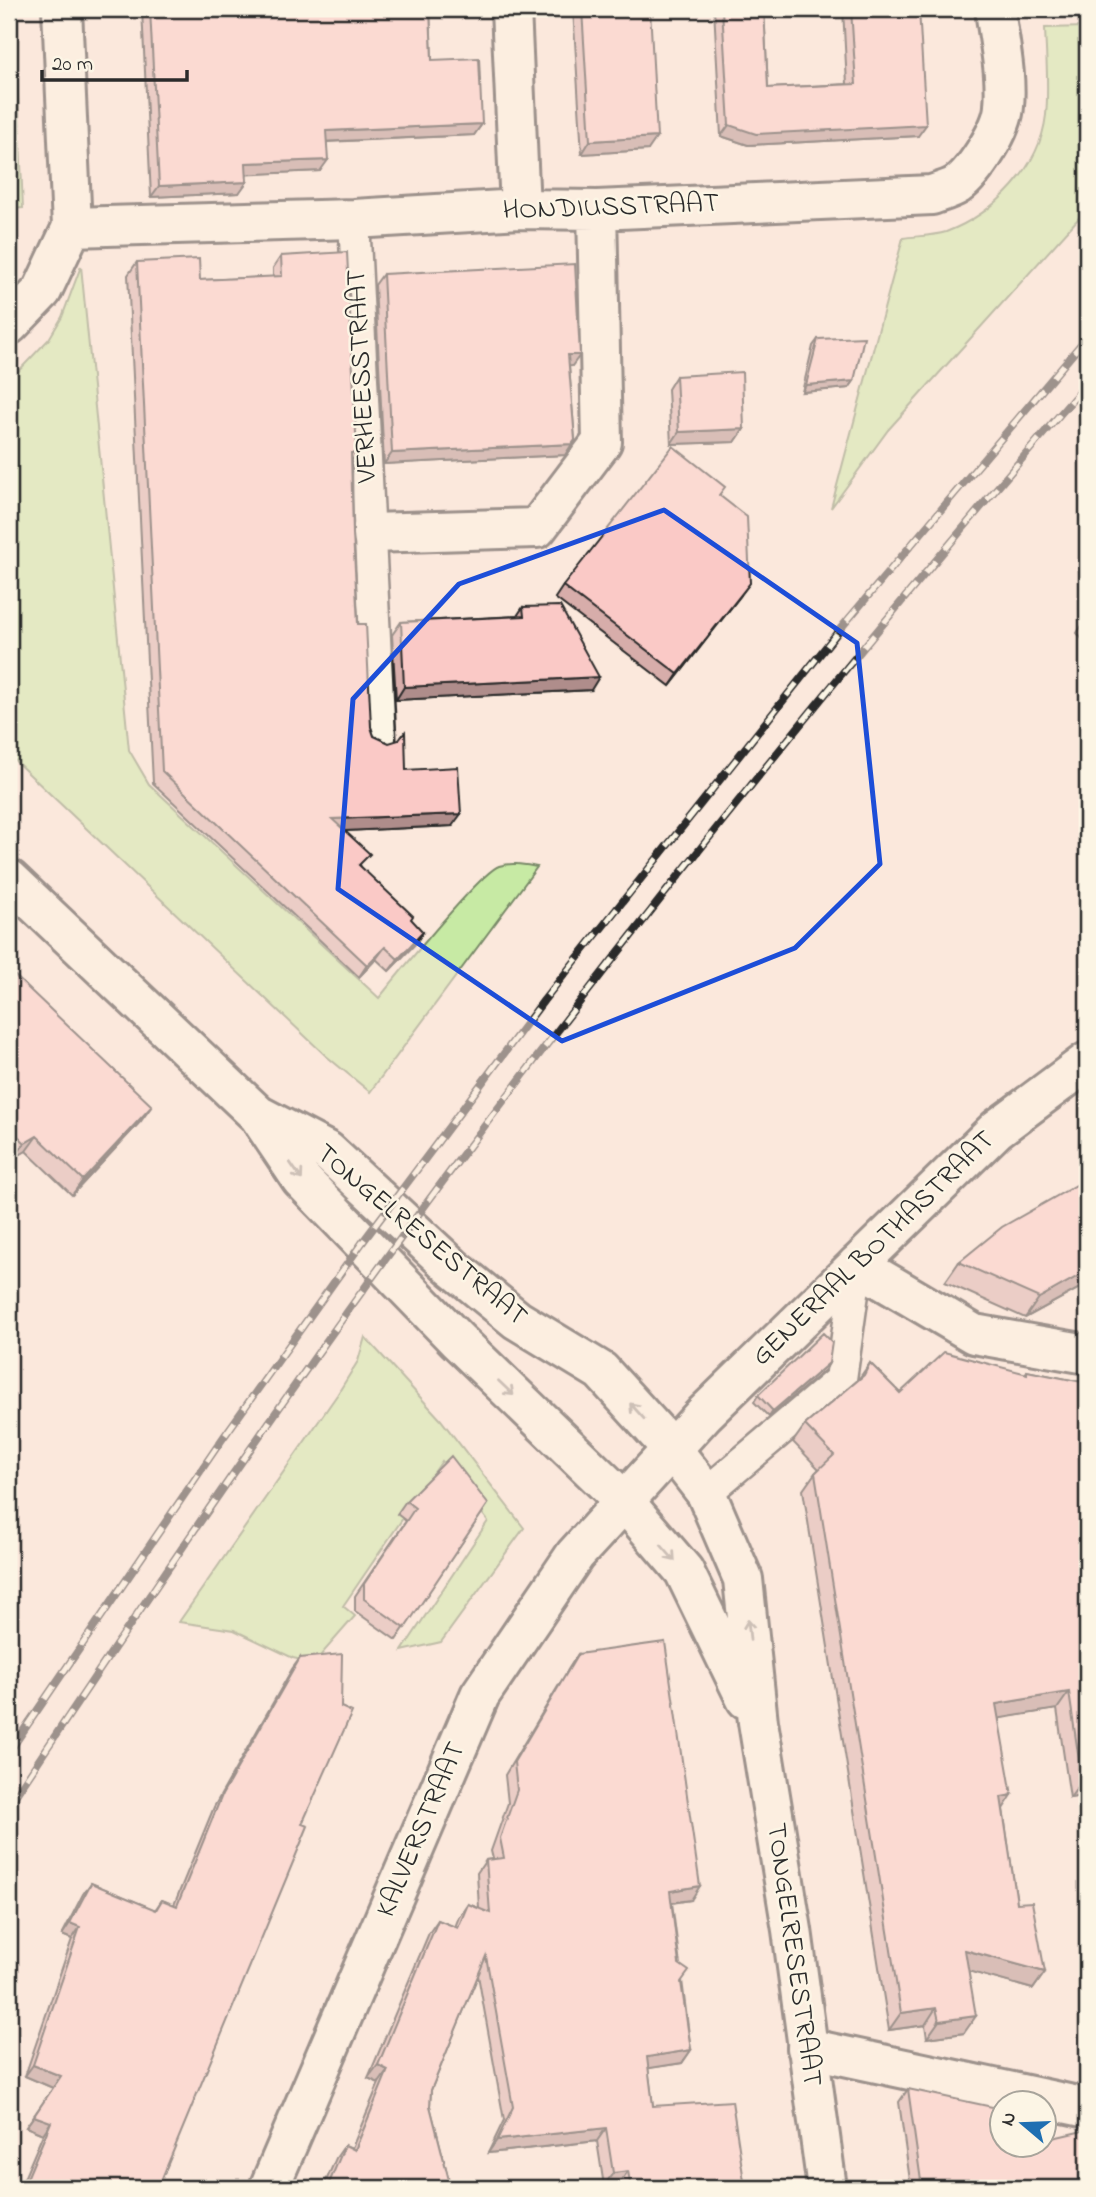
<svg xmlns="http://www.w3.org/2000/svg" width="1096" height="2197" viewBox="0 0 1096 2197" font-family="'Indie Flower',sans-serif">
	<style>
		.green { fill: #c7eaa4; stroke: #798a68; stroke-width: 2 }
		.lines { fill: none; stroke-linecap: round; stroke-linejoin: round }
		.service-casing { stroke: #2b2b2b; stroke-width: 35 }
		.minor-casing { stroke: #2b2b2b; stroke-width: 44 }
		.tertiary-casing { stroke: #2b2b2b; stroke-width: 44 }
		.secondary-casing { stroke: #2b2b2b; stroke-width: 44 }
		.service { stroke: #fcf5e5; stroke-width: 30 }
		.minor { stroke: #fcf5e5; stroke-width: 38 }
		.tertiary { stroke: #fcf5e5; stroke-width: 38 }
		.secondary { stroke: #fcf5e5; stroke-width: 38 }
		.rail-casing { stroke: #2b2b2b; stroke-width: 8 }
		.rail { stroke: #fcf5e5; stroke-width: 5; stroke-dasharray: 16; stroke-linecap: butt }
		.wall { fill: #d7adaa; stroke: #2b2b2b; stroke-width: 2 }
		.shaded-wall { fill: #af8d8b; stroke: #2b2b2b; stroke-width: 2 }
		.building { fill: #fac9c6; stroke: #2b2b2b; stroke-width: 2 }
		.oneway { stroke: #949088 }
		.marked { fill: none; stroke: #1d4ed8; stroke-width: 5; stroke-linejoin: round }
		.labels { text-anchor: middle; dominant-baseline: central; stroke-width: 5; stroke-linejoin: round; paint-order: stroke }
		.street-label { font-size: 28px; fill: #2b2b2b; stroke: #fcf5e5 }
	</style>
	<rect width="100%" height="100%" fill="#fbe8dc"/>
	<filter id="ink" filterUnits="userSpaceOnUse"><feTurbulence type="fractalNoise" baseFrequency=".0143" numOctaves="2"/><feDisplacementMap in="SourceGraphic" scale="14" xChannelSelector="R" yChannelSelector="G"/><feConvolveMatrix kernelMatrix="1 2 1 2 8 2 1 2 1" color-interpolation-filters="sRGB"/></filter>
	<g filter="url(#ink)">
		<path class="green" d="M9 9H13L20 132 9 133Z
			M1087 27V209L888 430 831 508 903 238C916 236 933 236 946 232 995 213 1040 168 1046 115 1049 86 1046 56 1045 28Z
			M20 141 23 208 9 209V142Z
			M81 266 129 750 149 784 379 998C396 977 481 872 499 866 512 862 525 865 537 867L370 1092 325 1055 9 755V381L49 339 62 317Z
			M365 1337 441 1420 524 1528 441 1642 402 1651 488 1521 442 1461 343 1606 355 1616 314 1663 293 1658 234 1630 179 1622 337 1395 358 1361Z"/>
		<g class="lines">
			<g class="service-casing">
				<path id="service" d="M354 219 380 738
					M706 1493 841 1379 857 1265"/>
			</g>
			<g class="minor-casing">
				<path id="minor" d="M511 9 520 209
					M72 227 354 219 520 209 597 210 932 195C940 192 951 189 957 185 975 172 1003 128 1004 106 1007 74 999 41 995 9
					M9 325 42 291 72 227 62 9
					M371 533 537 528 602 442 597 210
					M857 1265 974 1334 1087 1354
					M807 2048 1087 2108"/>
			</g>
			<g class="tertiary-casing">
				<path id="tertiary" d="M269 2188 480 1695 575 1555 704 1414 997 1129 1087 1062"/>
			</g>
			<g class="secondary-casing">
				<path id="secondary" d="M9 879 258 1115 301 1179 457 1340 624 1501 684 1571 746 1699
					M258 1115 327 1151 452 1267 517 1320 601 1371 671 1448 706 1493 743 1579 758 1722 792 1930 827 2188"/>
			</g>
			<use href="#service" class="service"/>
			<use href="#minor" class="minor"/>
			<use href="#tertiary" class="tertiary"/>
			<use href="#secondary" class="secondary"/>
			<g class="rail-casing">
				<path id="rail" d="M9 1752 223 1438 362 1243 544 1000 841 628 1087 337
					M9 1805C155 1586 303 1367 461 1157 661 892 870 634 1087 383"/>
			</g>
			<use href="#rail" class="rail"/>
		</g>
		<path class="wall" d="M142 9H430L432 60 482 124 474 135 327 142 320 171 247 174 239 193 151 197Z
			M573 9H650L648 150 582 154Z
			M714 9H764L768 88 847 84 843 9H919L918 136 748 145 721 136Z
			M281 256 352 461 353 534 358 624 371 727 374 736 406 770 452 826 344 831 361 867 423 932 415 944 389 971 376 959 359 977 153 783 128 275 137 262 200 280 273 277V268Z
			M383 274 572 366H569L575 440 565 455 384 464 375 285Z
			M818 339 854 381 849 388 802 392 813 346Z
			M676 376 744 429 735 442 671 444 668 389Z
			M720 495 741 595 670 686 555 598 563 586Z
			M523 607 591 690 396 700 392 635 401 622 517 616Z
			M1087 618V645L1077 633Z
			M9 970 141 1121 72 1195 26 1151 14 1158 9 1152Z
			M1087 1179V1284L1025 1318 945 1282 959 1262Z
			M829 1363 825 1370 769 1417 754 1402 758 1395Z
			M870 1363 900 1393 1025 1374 1027 1371 1087 1383V1795L1070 1798 1057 1709 999 1718 1003 1809 1017 1903 1045 1972 1033 1989 969 1971 964 2033 927 2038 925 2025 889 2030 803 1490 815 1473 819 1469 793 1442 805 1425 858 1380Z
			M406 1501 488 1504 396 1640 355 1611V1596L406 1521 397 1514Z
			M578 1654 691 1900 672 1903 691 2050 682 2063 648 2068 653 2106 745 2188H620L619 2184 604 2186 597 2141 488 2153 504 2120 478 1975 431 2090 430 2106 451 2188H323L336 2158 345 2145 352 2148 379 2083 368 2078 429 1933 438 1920 455 1927 459 1917 468 1904 479 1908 477 1873 486 1860 493 1859 491 1851 508 1803 505 1775 569 1668Z
			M300 1658 302 1824 158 2188H20L43 2134 26 2127 53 2088 25 2076 72 1939 62 1935 83 1894 91 1883 155 1910 162 1900 174 1905 214 1807 292 1669Z
			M908 2089 1015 2147 1087 2188H911L899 2102Z"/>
		<path class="shaded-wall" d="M482 124 474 135 318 142 326 131Z
			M729 125H926L918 136 748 145 721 136Z
			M657 137 648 150 582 154 590 141Z
			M328 160 320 171 238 175 246 163Z
			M247 182 239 193 151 197 159 186Z
			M568 355H580L572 366 560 367Z
			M854 381 849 388 802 392 806 385Z
			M744 429 735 442 671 444 679 432Z
			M572 444 565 455 384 464 392 453Z
			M351 453H357L349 465Z
			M750 583 741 595 670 686 678 674Z
			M599 677 591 690 396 700 404 687Z
			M461 814 452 826 324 832 332 819Z
			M423 932 415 944 389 971 398 959Z
			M385 947 376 959 359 977 367 965Z
			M152 1106 141 1121 72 1195 83 1180Z
			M37 1136 26 1151 14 1158 25 1143Z
			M1087 1271V1284L1025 1318 1039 1298Z
			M829 1363 825 1370 769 1417 773 1411Z
			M1069 1692 1057 1709 984 1721 996 1704Z
			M1087 1780V1795L1070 1798 1082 1781Z
			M1012 1795 1001 1812V1797Z
			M700 1886 691 1900 661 1904 670 1891Z
			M70 1923 80 1927 72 1939 62 1935Z
			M965 1950 1045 1972 1033 1989 953 1967Z
			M936 2008 925 2025 889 2030 901 2013Z
			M976 2016 964 2033 927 2038 939 2021Z
			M691 2050 682 2063 638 2070 647 2057Z
			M33 2065 61 2076 53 2088 25 2076Z
			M378 2065 388 2070 379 2083 368 2078Z
			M34 2116 51 2122 43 2134 26 2127Z
			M606 2128 597 2141 488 2153 497 2140Z
			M628 2171 619 2184 604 2186 613 2173Z"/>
		<path class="building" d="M150 9H430L432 60 479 58 482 124 326 131 328 160 246 163 247 182 159 186Z
			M582 9H650L657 137 590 141Z
			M722 9H764L768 88 856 84 851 9H919L926 125 756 134 729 125Z
			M347 252 357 453H351L353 534 358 624H366L371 727 374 736 389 743 399 740 405 732 406 770 458 767 461 814 332 819 370 854 359 865 413 916 411 919 423 932 398 959 385 947 367 965 162 771 137 262 199 259 200 280 282 276 281 256Z
			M575 264 580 355H568L575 440 572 444 392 453 383 274Z
			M864 337 854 381 806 385 818 339Z
			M742 372 744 429 679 432 676 376Z
			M673 446 725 487 719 495 747 517 750 583 678 674 563 586Z
			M560 606 599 677 404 687 401 622 524 616 523 607Z
			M9 970 152 1106 83 1180 37 1136 25 1143 9 1127Z
			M1087 1179V1271L1039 1298 959 1262 1002 1227Z
			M823 1333 832 1342 829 1363 773 1411 758 1395Z
			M944 1352 1027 1374V1371L1087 1383V1780L1082 1781 1069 1692 996 1704 1012 1795 1001 1797 1017 1903 1032 1902 1045 1972 965 1950 976 2016 939 2021 936 2008 901 2013 815 1473 834 1455 805 1425 864 1375 870 1363 900 1393Z
			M451 1456 488 1504 405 1628 364 1599V1584L415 1508 406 1501Z
			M665 1642 700 1886 670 1891 679 1964 689 1971 681 1982 691 2050 647 2057 653 2106 732 2101 745 2188H631L628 2171 613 2173 606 2128 497 2140 513 2107 486 1956 431 2090 430 2106 451 2188H327L345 2145 355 2150 388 2070 378 2065 438 1920 458 1928 468 1904 490 1913 486 1860 504 1858 500 1838 517 1790 514 1762 578 1654Z
			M342 1654 341 1707 352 1712 302 1824 308 1826 158 2188H23L51 2122 34 2116 61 2076 33 2065 80 1927 70 1923 91 1883 156 1910 162 1900 177 1906 222 1795 300 1658Z
			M908 2089 1002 2109V2145H1014L1015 2147 1025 2145H1044V2140L1087 2130V2188H922Z"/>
		<defs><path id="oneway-shaft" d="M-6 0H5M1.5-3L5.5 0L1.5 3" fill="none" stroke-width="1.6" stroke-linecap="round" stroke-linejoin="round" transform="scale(1.75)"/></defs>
		<g class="oneway">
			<use href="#oneway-shaft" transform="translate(296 1171) rotate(55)"/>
			<use href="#oneway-shaft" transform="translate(506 1388) rotate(44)"/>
			<use href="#oneway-shaft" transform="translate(637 1411) rotate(-132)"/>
			<use href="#oneway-shaft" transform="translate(668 1553) rotate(49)"/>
			<use href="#oneway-shaft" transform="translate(749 1630) rotate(-96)"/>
		</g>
	</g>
	<path d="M0 0H1096V2197H0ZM664 510 857 643 880 864 795 948 562 1041 338 889 353 699 459 584Z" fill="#fbe8dc" fill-opacity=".55" fill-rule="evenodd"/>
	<path class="marked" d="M664 510 857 643 880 864 795 948 562 1041 338 889 353 699 459 584Z"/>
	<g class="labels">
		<g class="street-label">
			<text transform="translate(611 208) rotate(-2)">HONDIUSSTRAAT</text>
			<text transform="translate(363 376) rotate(-93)">VERHEESSTRAAT</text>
			<text transform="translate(421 1236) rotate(40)">TONGELRESESTRAAT</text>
			<text transform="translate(874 1249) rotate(-44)">GENERAAL BOTHASTRAAT</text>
			<text transform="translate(422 1830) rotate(-67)">KALVERSTRAAT</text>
			<text transform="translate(793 1955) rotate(82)">TONGELRESESTRAAT</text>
		</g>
	</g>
	<rect width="1096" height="2197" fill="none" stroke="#fcf5e5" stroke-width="35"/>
	<rect x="18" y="18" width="1061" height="2162" fill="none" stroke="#2b2b2b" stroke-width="2.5" filter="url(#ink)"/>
	<g transform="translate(1023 2124) rotate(289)"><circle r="33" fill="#fcf5e5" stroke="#a8a49b" stroke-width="2"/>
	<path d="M0-5L12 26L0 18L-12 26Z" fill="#1f6fb2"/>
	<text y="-10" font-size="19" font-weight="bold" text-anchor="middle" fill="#2b2b2b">N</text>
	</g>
	<path d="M42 70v10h145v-10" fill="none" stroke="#2b2b2b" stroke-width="3.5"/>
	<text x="52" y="70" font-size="21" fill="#2b2b2b" stroke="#fcf5e5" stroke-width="5" paint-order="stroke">20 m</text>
</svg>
